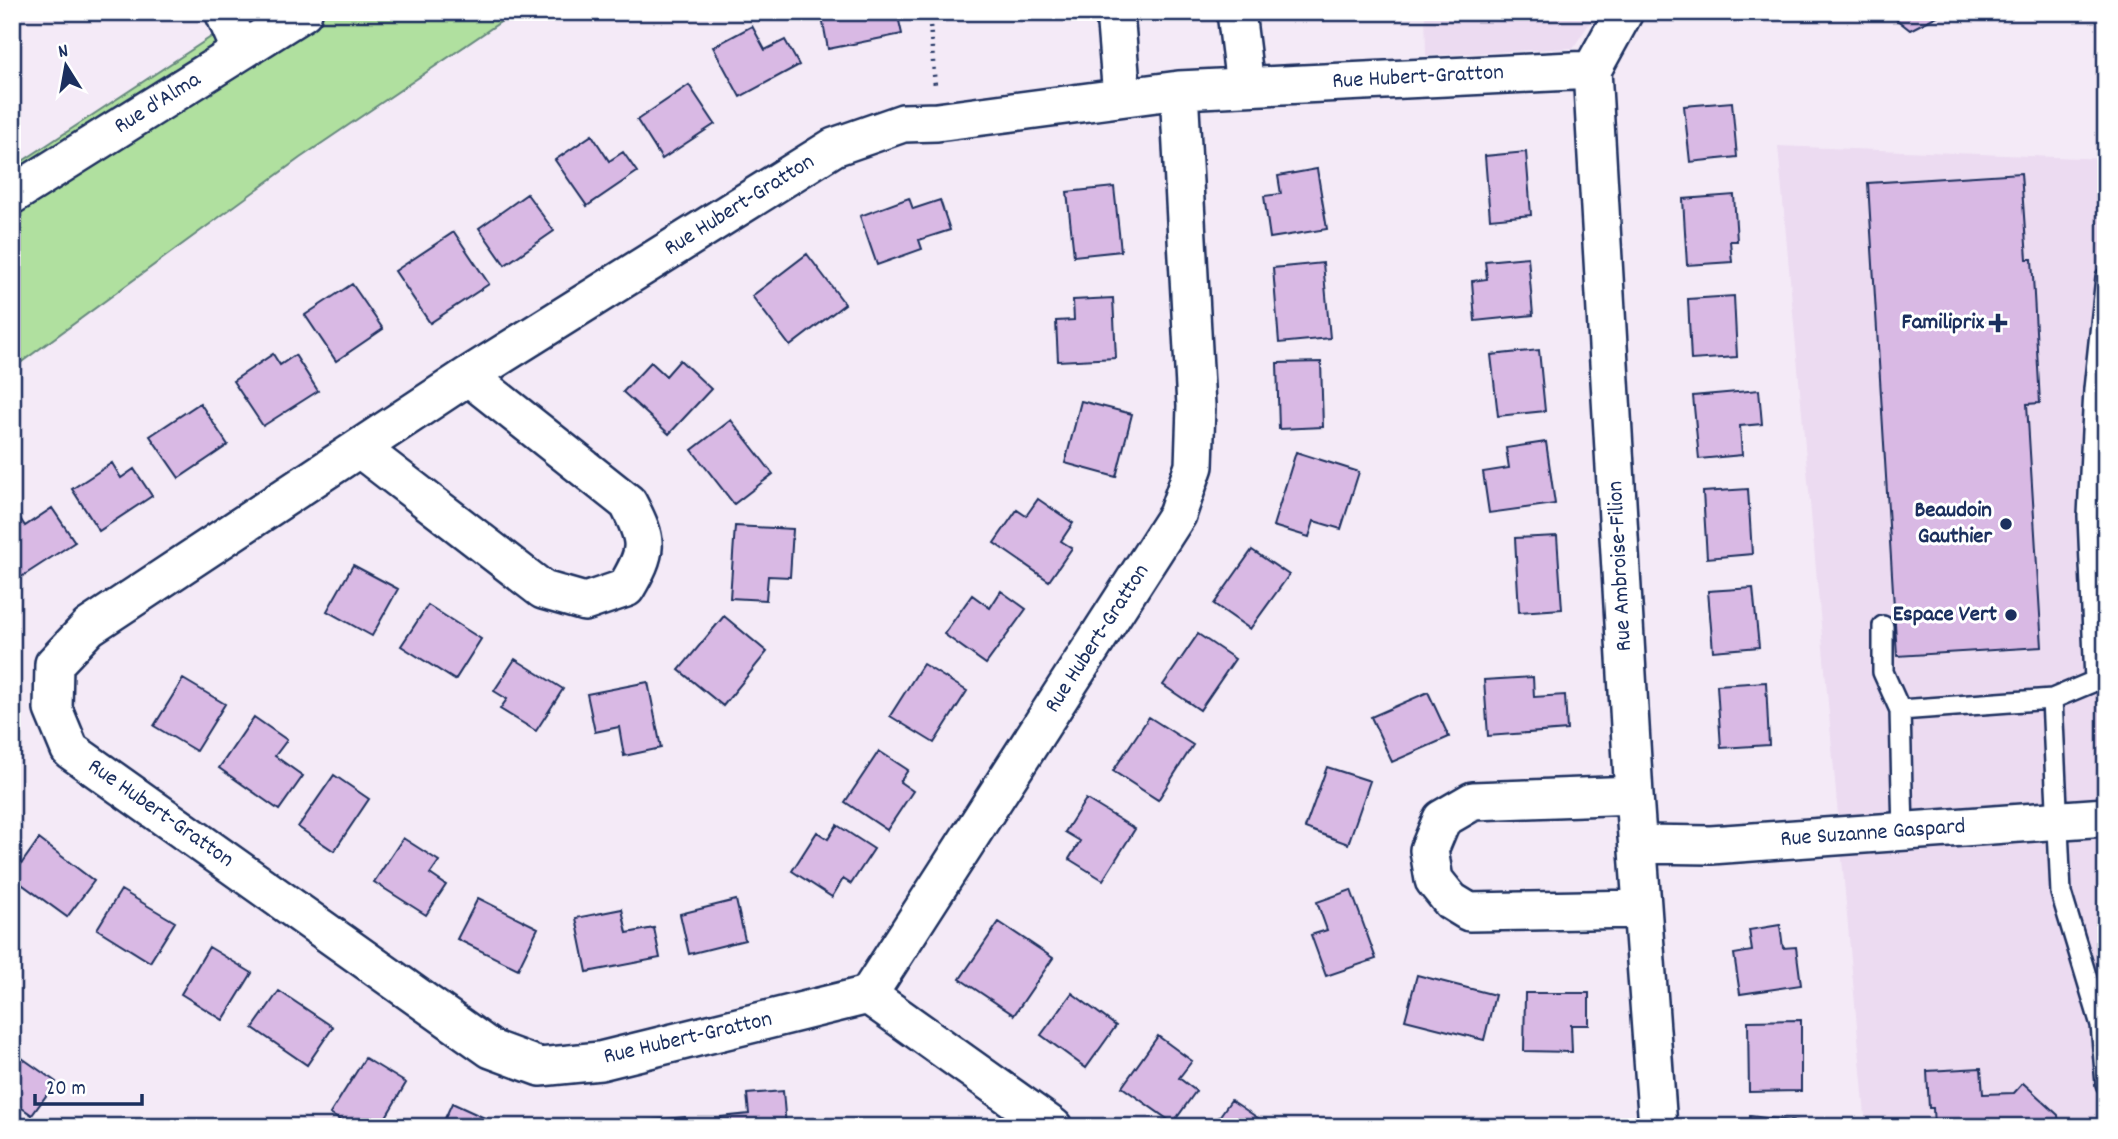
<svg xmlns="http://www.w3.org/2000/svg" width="2118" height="1139" viewBox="0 0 2118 1139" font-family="Dekko,sans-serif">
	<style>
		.built { fill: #ecdbf1 }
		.green { fill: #b0e09f; stroke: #66887e; stroke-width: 2 }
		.building { fill: #d9b9e4; stroke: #1b2f5e; stroke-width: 2 }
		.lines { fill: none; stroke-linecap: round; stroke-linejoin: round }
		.service-casing { stroke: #1b2f5e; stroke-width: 24 }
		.minor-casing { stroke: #1b2f5e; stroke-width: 42 }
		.path { stroke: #1b2f5e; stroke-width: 4.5; stroke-dasharray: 2 5; stroke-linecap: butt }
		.service { stroke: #fff; stroke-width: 19 }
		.minor { stroke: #fff; stroke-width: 37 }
		.poi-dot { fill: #1b2f5e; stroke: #fff; stroke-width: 2.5 }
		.labels { text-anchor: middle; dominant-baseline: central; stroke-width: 6; stroke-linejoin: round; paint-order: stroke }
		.street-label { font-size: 23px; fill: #1b2f5e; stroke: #fff }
		.poi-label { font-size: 23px; font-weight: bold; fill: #1b2f5e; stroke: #fff; text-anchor: end }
	</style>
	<rect width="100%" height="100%" fill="#f4eaf7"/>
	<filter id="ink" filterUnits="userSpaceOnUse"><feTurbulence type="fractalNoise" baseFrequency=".0143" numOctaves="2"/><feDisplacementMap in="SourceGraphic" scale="14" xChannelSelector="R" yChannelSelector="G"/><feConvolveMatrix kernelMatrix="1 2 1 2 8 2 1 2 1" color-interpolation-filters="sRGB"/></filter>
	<g filter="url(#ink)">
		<path class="built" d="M1425 12H1597L1573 48 1426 56Z
			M1778 146 2106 159V1127H1866Z"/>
		<path class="green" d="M249 12H515L300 158 12 369V168Z"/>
		<path class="building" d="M821 12H897L902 34 828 49Z
			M1317 12H1333L1324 20Z
			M1887 12H1945L1910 30Z
			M752 26 765 50 785 40 799 65 740 97 713 47Z
			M689 85 715 124 662 159 637 120Z
			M1732 102 1737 157 1690 162 1684 106Z
			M592 135 609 161 623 152 637 172 587 206 555 160Z
			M1526 152 1531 215 1490 219 1485 156Z
			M1317 169 1327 229 1270 238 1264 196 1281 194 1278 176Z
			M2021 173 2027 259H2032L2040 403 2027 404 2042 647 1897 656 1868 183Z
			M1114 187 1121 251 1074 256 1067 192Z
			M527 194 554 231 505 265 479 228Z
			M1734 195 1737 241H1730L1732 262 1687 265 1683 199Z
			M909 198 913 209 940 200 950 230 919 240 922 249 877 265 860 216Z
			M454 232 489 284 430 323 395 271Z
			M807 254 845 304 790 346 752 296Z
			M1528 257 1533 315 1475 321 1472 281 1487 279 1485 261Z
			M1323 263 1330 338 1279 343 1273 268Z
			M352 284 383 329 336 361 305 315Z
			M1734 296 1737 357 1691 360 1688 299Z
			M1113 298 1116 358 1058 361 1056 321 1074 320 1073 300Z
			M1539 350 1545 411 1498 416 1491 355Z
			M273 354 280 365 295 355 318 391 263 426 233 381Z
			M680 360 711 389 669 434 623 392 651 362 666 376Z
			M1321 362 1323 427 1279 429 1277 363Z
			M1759 390 1762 424 1740 426 1742 455 1699 459 1693 396Z
			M1081 401 1132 414 1116 477 1065 463Z
			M200 403 228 445 179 478 150 436Z
			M731 420 773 474 734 504 692 450Z
			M1546 442 1555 504 1489 513 1483 472 1509 468 1506 448Z
			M1296 452 1359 472 1341 529 1314 521 1309 537 1273 526Z
			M112 463 121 478 134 469 152 496 99 531 72 489Z
			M1748 489 1752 554 1707 558 1703 492Z
			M1038 499 1073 523 1061 541 1072 548 1049 581 994 543 1017 510 1026 516Z
			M12 506 25 526 52 508 75 542 12 583Z
			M735 526 793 529 790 577 768 576 766 600 730 598Z
			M1557 536 1562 609 1519 612 1515 538Z
			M1252 550 1289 575 1250 629 1214 604Z
			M353 565 398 589 372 636 327 611Z
			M1753 588 1759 647 1713 651 1708 591Z
			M1001 591 1026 609 986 664 944 634 972 595 990 608Z
			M428 605 481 639 455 680 401 646Z
			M724 616 767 652 723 706 679 670Z
			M1198 634 1235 659 1200 710 1163 685Z
			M515 659 563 689 536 731 500 709 507 699 494 691Z
			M923 664 967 691 934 743 890 716Z
			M1533 677 1534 697 1565 695 1567 730 1488 736 1484 680Z
			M183 679 225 704 196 751 154 726Z
			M648 682 661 748 624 756 619 727 595 732 587 694Z
			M1766 682 1769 745 1721 748 1717 685Z
			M1428 692 1449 737 1392 762 1371 717Z
			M254 717 287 740 275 756 303 776 279 810 219 768Z
			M1149 717 1193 745 1158 800 1113 771Z
			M879 751 908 770 900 782 913 791 887 830 845 802Z
			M1327 767 1370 781 1348 844 1305 828Z
			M334 775 369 799 334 851 298 827Z
			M1086 799 1135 829 1103 880 1069 859 1080 841 1065 832Z
			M837 825 874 849 851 884 843 879 832 897 792 871 817 832 828 839Z
			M403 838 439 861 430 874 446 885 426 915 374 882Z
			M39 839 94 881 67 917 12 877Z
			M121 890 175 922 150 962 97 929Z
			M1351 890 1376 959 1326 976 1311 935 1327 930 1317 902Z
			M478 898 538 928 518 969 457 939Z
			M736 900 745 940 689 954 680 914Z
			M622 909 627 933 654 928 660 958 587 972 576 918Z
			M999 922 1053 958 1014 1015 960 979Z
			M1780 925 1783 948 1796 947 1801 985 1740 994 1734 954 1752 951 1749 930Z
			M209 947 252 973 223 1020 181 994Z
			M1417 975 1495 995 1484 1040 1405 1020Z
			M279 991 333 1027 307 1065 253 1028Z
			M1072 993 1116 1026 1086 1068 1041 1035Z
			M1525 993H1589V1025H1571L1572 1052 1524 1051Z
			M1801 1020V1091L1749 1092 1748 1021Z
			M1158 1036 1192 1061 1179 1078 1196 1091 1173 1123 1122 1087Z
			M12 1051 56 1082 32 1115 12 1101Z
			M365 1058 406 1083 380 1127H352L330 1114Z
			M1981 1068 1983 1094 2014 1093 2023 1083 2058 1115 2059 1127H1934L1933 1108H1929L1927 1071Z
			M783 1091 786 1127H722L721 1117 749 1114 747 1094Z
			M1231 1100 1261 1120 1257 1127H1212Z
			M452 1103 500 1125 499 1127H441Z
			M1750 1116 1800 1122V1127H1749Z
			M685 1117 686 1127H621V1123Z"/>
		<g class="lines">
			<g class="service-casing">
				<path id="service" d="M1883 626V672L1900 710 1903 832
					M2052 699 2061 893 2101 1025 2106 1084
					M1900 710 2052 699 2095 681 2088 516 2094 389 2106 277"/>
			</g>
			<g class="minor-casing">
				<path id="minor" d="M224 12 241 51
					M1115 12 1122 97
					M1236 12 1245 86
					M1624 12 1592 70 1634 795 1658 1127
					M1179 90 1196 406 1194 466 1177 515 868 995 600 1061 540 1067 491 1049 70 750 53 709 54 664 89 627 468 376 834 147 903 123 937 122 1179 90 1592 70
					M12 195 303 12
					M359 448 543 590 585 602 626 588C648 550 649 543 628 503L468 376
					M1634 795 1473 801 1442 819 1429 850 1434 880 1451 901 1469 912 1642 909
					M1639 844 1711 845 2106 817
					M868 995 1053 1127"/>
			</g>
			<path class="path" d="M929 12 935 86"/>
			<use href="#service" class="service"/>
			<use href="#minor" class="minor"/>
		</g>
	</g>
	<g class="poi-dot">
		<path d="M1994.5 312.5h7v7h7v7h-7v7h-7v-7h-7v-7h7z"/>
		<circle cx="2006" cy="524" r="7"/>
		<circle cx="2011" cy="615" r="7"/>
	</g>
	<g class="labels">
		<g class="street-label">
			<text transform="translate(1418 78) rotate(-3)">Rue Hubert-Gratton</text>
			<text transform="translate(158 104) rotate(-32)">Rue d'Alma</text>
			<text transform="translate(740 206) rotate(-32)">Rue Hubert-Gratton</text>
			<text transform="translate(1621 566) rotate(-93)">Rue Ambroise-Filion</text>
			<text transform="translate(1098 639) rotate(-57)">Rue Hubert-Gratton</text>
			<text transform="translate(160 814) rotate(35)">Rue Hubert-Gratton</text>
			<text transform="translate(1873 834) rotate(-4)">Rue Suzanne Gaspard</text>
			<text transform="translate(688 1039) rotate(-13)">Rue Hubert-Gratton</text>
		</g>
		<g class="poi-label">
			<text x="1984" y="323">Familiprix</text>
			<text x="1992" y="511">Beaudoin<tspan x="1992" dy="26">Gauthier</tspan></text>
			<text x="1997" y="615">Espace Vert</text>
		</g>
	</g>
	<rect width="2118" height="1139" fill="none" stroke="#fff" stroke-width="42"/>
	<rect x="21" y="21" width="2076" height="1097" fill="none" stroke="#1b2f5e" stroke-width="2.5" filter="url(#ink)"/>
	<g transform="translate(66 66) rotate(349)" stroke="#ffffff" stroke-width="5" paint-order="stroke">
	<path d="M0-5L12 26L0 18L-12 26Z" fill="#1b2f5e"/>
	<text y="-10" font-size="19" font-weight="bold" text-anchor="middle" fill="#1b2f5e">N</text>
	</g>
	<path d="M35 1094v10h107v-10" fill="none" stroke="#1b2f5e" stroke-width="3.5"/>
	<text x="46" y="1094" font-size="21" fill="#1b2f5e" stroke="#ffffff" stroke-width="5" paint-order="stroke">20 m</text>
</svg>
